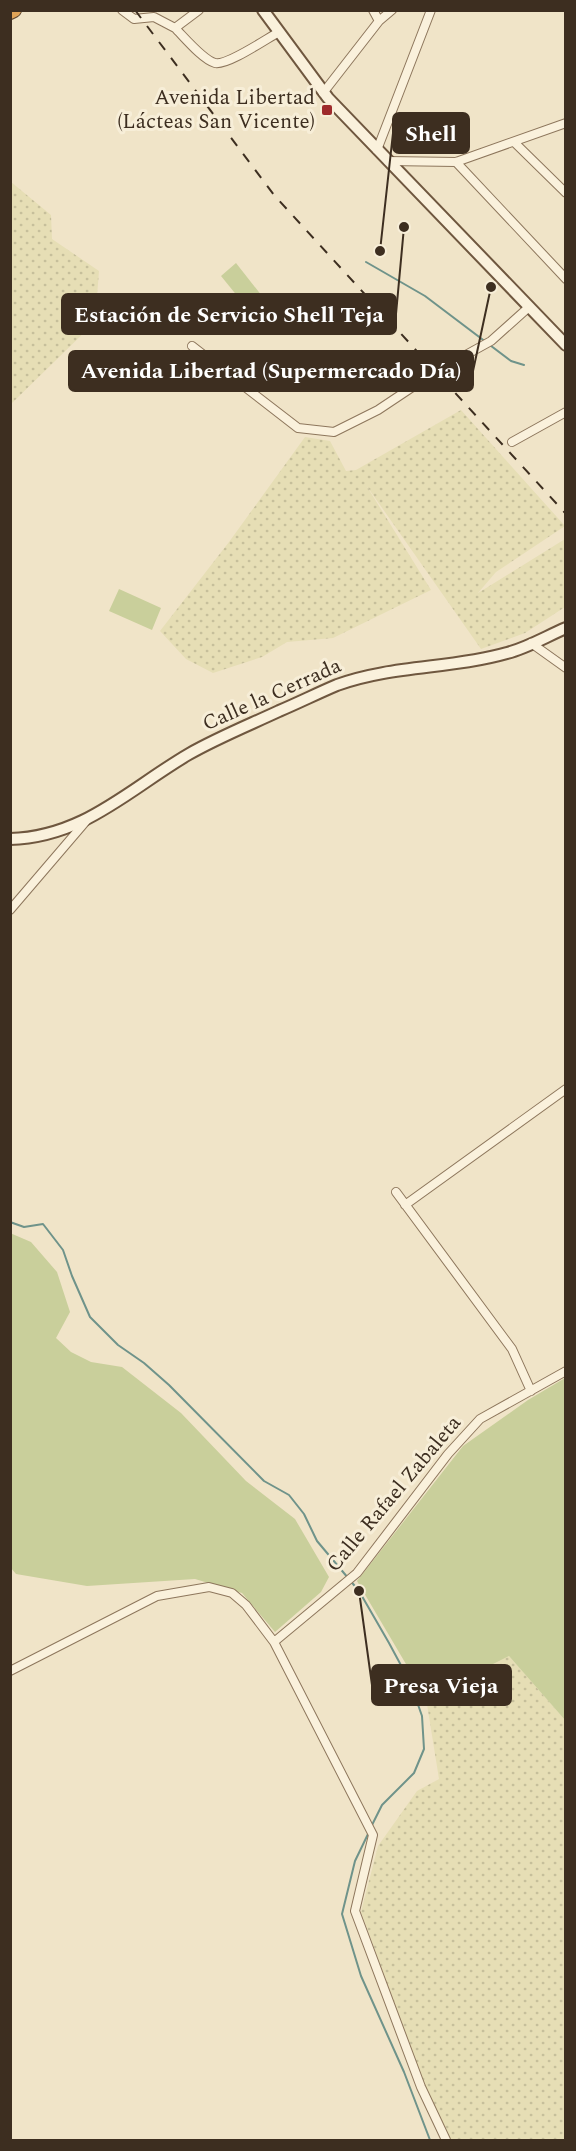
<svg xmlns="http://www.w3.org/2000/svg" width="576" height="2151" viewBox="0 0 576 2151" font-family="Spectral,serif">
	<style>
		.farmland { fill: url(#farmland-dots) }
		.green { fill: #c9cf9b }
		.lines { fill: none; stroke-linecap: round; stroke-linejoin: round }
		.stream { stroke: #6f938a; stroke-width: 2 }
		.street-casing { stroke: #8d765c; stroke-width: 10 }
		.secondary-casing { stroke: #6f573f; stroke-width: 14 }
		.highway-casing { stroke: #5b4430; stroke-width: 16 }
		.street { stroke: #faf1dc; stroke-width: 8 }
		.secondary { stroke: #faf1dc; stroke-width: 10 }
		.highway { stroke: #e0a458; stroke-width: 14 }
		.rail { stroke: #3d2e20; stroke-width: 2; stroke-dasharray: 10 10; stroke-linecap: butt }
		.poi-dot { fill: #9e2a2b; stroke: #f7eed8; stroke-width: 2 }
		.labels { text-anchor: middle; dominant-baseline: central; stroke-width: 6; stroke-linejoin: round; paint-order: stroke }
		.poi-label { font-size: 21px; fill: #3d2e20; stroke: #f7eed8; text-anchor: end }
		.street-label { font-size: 21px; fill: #3d2e20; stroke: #f7eed8 }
		.leader { fill: none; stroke: #3d2e20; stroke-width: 2 }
		.callout-dot { fill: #3d2e20; stroke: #f7eed8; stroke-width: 2 }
		.callout { fill: #3d2e20; stroke: #3d2e20; stroke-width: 2 }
		.callout-label { font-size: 22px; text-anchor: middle; font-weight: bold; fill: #fff }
	</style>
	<defs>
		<pattern id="farmland-dots" width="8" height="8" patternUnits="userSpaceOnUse" patternTransform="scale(1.5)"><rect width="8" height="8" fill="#e6deb5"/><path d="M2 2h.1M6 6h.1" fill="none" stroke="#c6bf9b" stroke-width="1.8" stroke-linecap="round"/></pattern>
	</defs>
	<rect width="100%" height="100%" fill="#f0e4c8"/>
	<path class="farmland" d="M11 182 51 215 52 239 99 271 95 322 11 404Z
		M461 410 565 526 496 572 478 593 565 539V607L525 633 481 649 366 485 431 590 333 638 287 642 262 657 213 673 186 659 160 631 229 542 305 437 330 441 346 471 356 470Z
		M509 1656 565 1720V2140H451L422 2079 361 1912 378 1846 417 1791 439 1779 426 1698Z"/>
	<path class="green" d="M236 263 262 296 247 308 221 276Z
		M119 589 161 608 152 630 109 611Z
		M10 1233 31 1242 57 1272 70 1312 56 1338 71 1352 91 1362 122 1367 181 1413 246 1481 295 1519 329 1577 321 1592 275 1632 242 1593 195 1579 87 1586 16 1574 11 1568Z
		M565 1378V1720L509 1656 426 1698 357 1581 463 1446 528 1400Z"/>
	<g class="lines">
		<path class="stream" d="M366 262 425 296 511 361 524 365
			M10 1222 24 1227 43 1224 63 1250 72 1276 90 1317 118 1345 144 1363 169 1385 264 1481 289 1495 304 1514 317 1541 359 1591 389 1643 410 1682 422 1716 424 1749 414 1773 382 1805 371 1827
			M369 1832 355 1861 342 1914 361 1976 404 2072 430 2140"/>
		<g class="street-casing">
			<path id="street" d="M122 10 134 19 154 17 175 28
				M199 10 175 28C184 37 203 60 215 63 227 66 266 39 279 32
				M373 10 379 21
				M323 93 379 21 392 10
				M515 143 566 193
				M377 150 431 10
				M388 161 456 162 566 123
				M456 162 566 279
				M192 346 298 428 334 432 378 410 435 372 491 341 529 307
				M512 442 566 412
				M531 643 566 668
				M10 910 87 820
				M396 1192 512 1349 531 1391
				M405 1205 566 1089
				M274 1642 357 1573 448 1454 480 1419 566 1371
				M10 1671 157 1596 209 1587 232 1593 246 1605 274 1642 373 1835 355 1911 421 2087 446 2140"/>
		</g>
		<g class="secondary-casing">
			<path id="secondary" d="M263 10 328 98 566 345
				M10 839C84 837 129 789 189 754 217 738 249 725 279 711 298 703 318 693 337 685 392 665 451 669 507 653 527 648 547 636 566 628"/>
		</g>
		<g class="highway-casing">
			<path id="highway" d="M10 12 14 10"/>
		</g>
		<use href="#street" class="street"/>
		<use href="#secondary" class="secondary"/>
		<use href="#highway" class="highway"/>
		<path class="rail" d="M135 10 274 195 566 514"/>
	</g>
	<rect class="poi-dot" x="321" y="104" width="12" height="12" rx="3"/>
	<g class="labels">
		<g class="poi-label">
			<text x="315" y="98">Avenida Libertad<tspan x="315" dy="24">(Lácteas San Vicente)</tspan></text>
		</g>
		<g class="street-label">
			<text transform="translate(272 695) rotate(-24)">Calle la Cerrada</text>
			<text transform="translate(394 1494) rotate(-50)">Calle Rafael Zabaleta</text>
		</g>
	</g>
	<path class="leader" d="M380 251L393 133M404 227L396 314M491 287L473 371M359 1591L372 1685"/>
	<g class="callout-dot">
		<circle cx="380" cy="251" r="6"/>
		<circle cx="404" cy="227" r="6"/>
		<circle cx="491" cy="287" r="6"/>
		<circle cx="359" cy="1591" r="6"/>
	</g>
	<g class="callout">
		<rect x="393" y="113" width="76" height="40" rx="6"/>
		<rect x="62" y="294" width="334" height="40" rx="6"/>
		<rect x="69" y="351" width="404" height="40" rx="6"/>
		<rect x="372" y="1665" width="139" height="40" rx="6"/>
	</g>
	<g class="callout-label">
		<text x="431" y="141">Shell</text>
		<text x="229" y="322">Estación de Servicio Shell Teja</text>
		<text x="271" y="378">Avenida Libertad (Supermercado Día)</text>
		<text x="441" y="1693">Presa Vieja</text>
	</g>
	<rect width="576" height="2151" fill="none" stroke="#3d2e20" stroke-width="24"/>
</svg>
